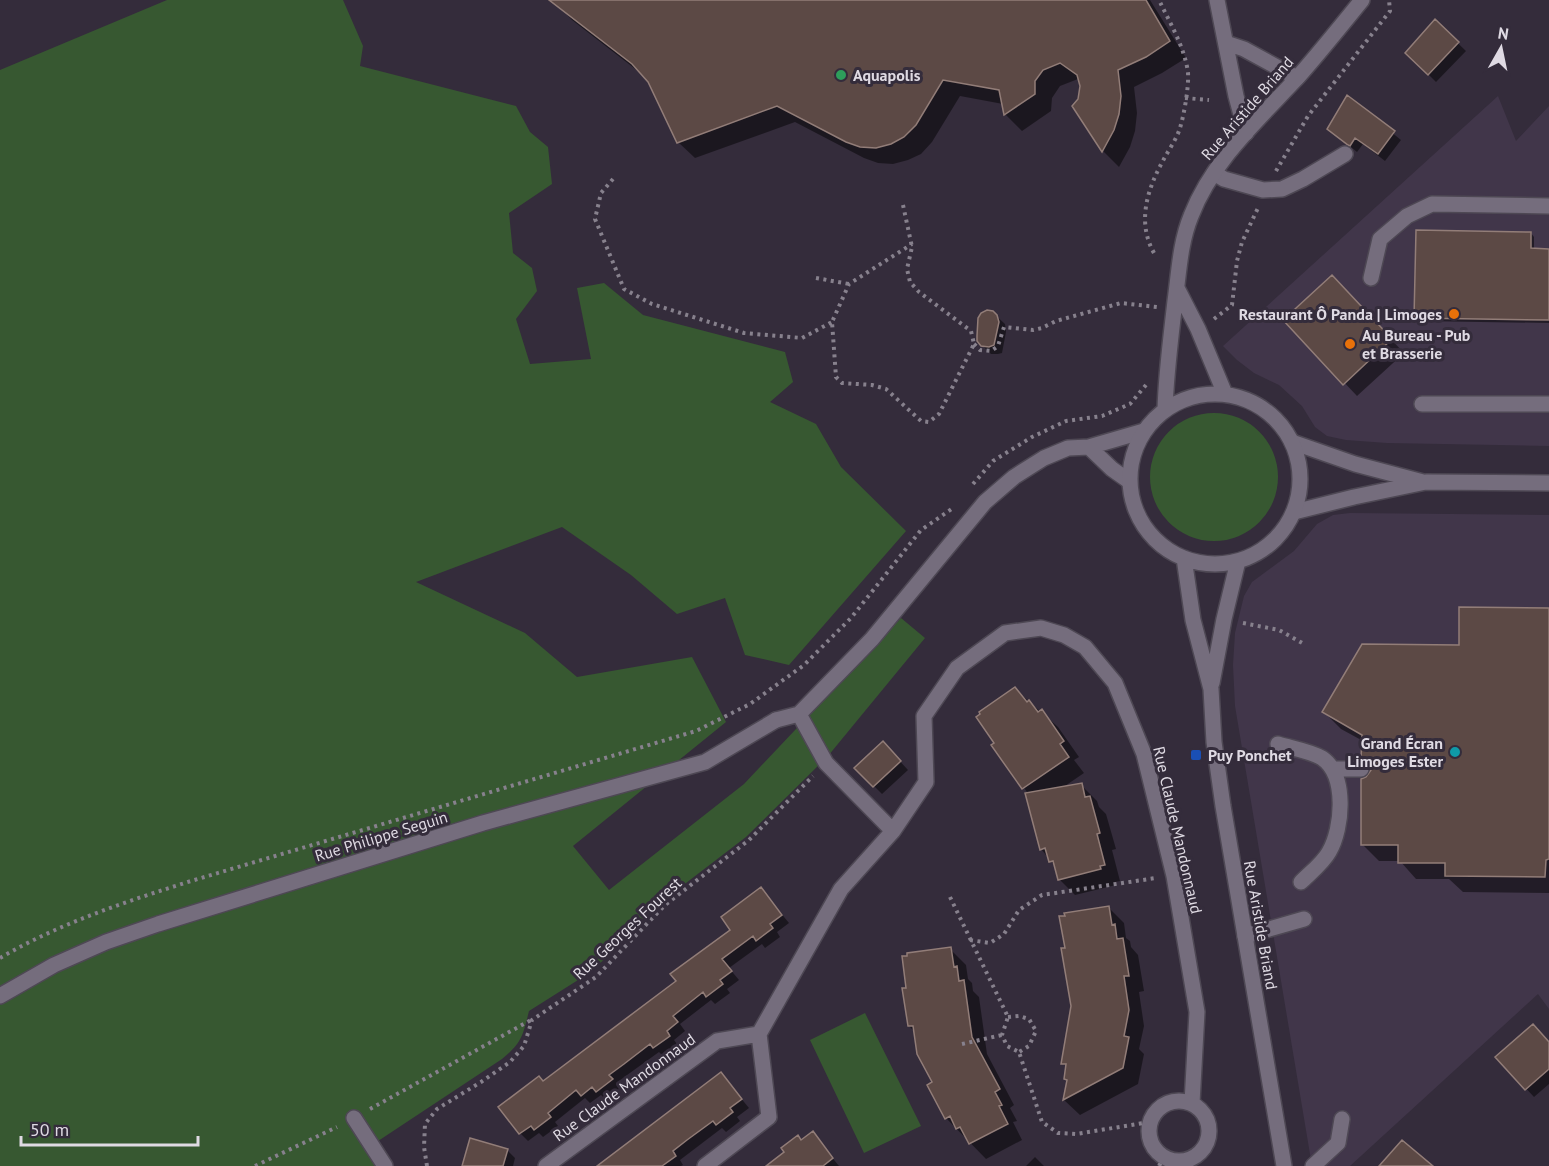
<svg xmlns="http://www.w3.org/2000/svg" width="1549" height="1166" viewBox="0 0 1549 1166" font-family="'PT Sans',sans-serif">
	<style>
		.built { fill: #41364a }
		.green { fill: #375831 }
		.shadow { fill: #0007 }
		.building { fill: #5c4945; stroke: #927d78; stroke-width: 1.5 }
		.lines { fill: none; stroke-linecap: round; stroke-linejoin: round }
		.service-casing { stroke: #4e4854; stroke-width: 18 }
		.minor-casing { stroke: #4e4854; stroke-width: 18 }
		.tertiary-casing { stroke: #4e4854; stroke-width: 18 }
		.path { stroke: #87818d; stroke-width: 4; stroke-dasharray: 3 4.5; stroke-linecap: butt }
		.service { stroke: #756d7d; stroke-width: 15 }
		.minor { stroke: #756d7d; stroke-width: 15 }
		.tertiary { stroke: #756d7d; stroke-width: 15 }
		.leisure-dot { fill: #2e9e5b; stroke: #342c3b; stroke-width: 2 }
		.food-dot { fill: #e8710a; stroke: #342c3b; stroke-width: 2 }
		.culture-dot { fill: #0f9aa8; stroke: #342c3b; stroke-width: 2 }
		.transit-dot { fill: #1a4fb4; stroke: #342c3b; stroke-width: 2 }
		.labels { text-anchor: middle; dominant-baseline: central; stroke-width: 6; stroke-linejoin: round; paint-order: stroke }
		.poi-label { font-size: 16px; font-weight: bold; fill: #dfdae3; stroke: #342c3b; text-anchor: start }
		.street-label { font-size: 16px; fill: #dfdae3; stroke: #342c3b }
	</style>
	<rect width="100%" height="100%" fill="#342c3b"/>
	<path class="built" d="M1498 96 1516 141 1549 106V446L1387 443 1346 440 1327 436 1315 427 1302 406 1279 385 1254 373 1237 360 1223 346Z
		M1350 513 1549 515V1009L1538 994 1350 1166H1312L1235 706 1233 665 1235 633 1244 596 1252 582 1294 551 1317 524 1333 515Z"/>
	<path class="green" d="M167 0H343L363 46 360 66 516 106 530 132 548 147 552 184 509 213 513 253 532 268 537 291 516 319 530 364 591 359 577 288 604 283 643 315 785 352 793 382 770 402 816 424 841 467 906 531 789 665 745 655 725 598 677 614 631 575 562 527 416 582 525 633 577 677 692 657 726 722 573 846 609 890 744 784 901 618 925 638 828 756 746 837 656 906 606 958 586 975 529 1011C523 1035 522 1043 502 1059L366 1149 375 1166H0V70Z
		M1150 477a64 64 0 1 1 128 0a64 64 0 1 1-128 0Z
		M865 1013 921 1126 864 1153 810 1040Z"/>
	<path class="shadow" d="M560 0H1150L1186 58 1162 73 1134 87 1137 113 1135 131 1130 147 1119 167 1103 151 1074 106 1079 99 1080 81 1078 79 1060 86 1052 98 1051 111 1022 131 1005 114 1003 104 960 96 932 142 921 154 908 160 893 164 878 163 864 158 795 122 695 158 678 142 649 81 643 75 572 20 556 3Z
		M1435 21 1466 51 1436 82 1407 53Z
		M1348 97 1401 140 1385 161 1363 144 1357 152 1329 129Z
		M1531 233 1534 237V250H1549V323L1419 321 1415 317Z
		M1344 289 1404 353 1357 396 1285 320Z
		M992 312 1005 324 1006 332 1002 353 998 354H991L982 345Z
		M1549 609V893L1463 892 1449 879H1416L1400 861H1379L1362 844 1367 778 1372 770 1363 759V741L1341 729 1324 712 1460 646Z
		M1015 689 1058 727 1079 757 1074 760 1084 773 1062 788 1081 785 1097 801 1099 807 1106 814 1116 849 1112 850 1120 881 1115 882 1116 885 1075 895 1059 879 1056 867 1041 849 1027 792 993 746Z
		M883 743 908 770 882 794 856 768Z
		M761 889 789 923 777 932 780 937 765 948 762 944 729 968 739 980 727 989 730 993 715 1004 711 1000 680 1024 685 1031 674 1040 677 1044 662 1055 659 1052 616 1083 620 1088 605 1099 601 1095 590 1103 585 1098 555 1122 558 1126 543 1137 539 1133 528 1141 520 1133 543 1083 678 981 732 930Z
		M1108 907 1124 923 1126 938 1130 941 1131 947 1138 955 1144 991 1139 992 1144 1026 1139 1049 1144 1054 1138 1084 1080 1115 1064 1100 1068 1081 1065 1078 1067 1067 1063 1063 1073 1006 1067 949Z
		M950 949 966 965 968 979 972 983 973 991 979 997 987 1054 1014 1105 1010 1108 1017 1121 1013 1122 1022 1140 986 1159 946 1118 915 1032 909 1026 907 989Z
		M1549 1043V1084L1534 1097 1497 1057Z
		M721 1074 749 1108 737 1117 740 1121 726 1132 722 1128 680 1160 683 1165 681 1166H600Z
		M812 1133 839 1166H769L801 1141Z
		M507 1150 515 1158 513 1166H464Z
		M1035 1157 1044 1166H1026Z"/>
	<path class="building" d="M549 0H1146L1170 41 1146 57 1118 70 1121 96 1119 114 1114 130 1102 152 1072 106 1078 99 1080 86 1077 75 1060 63 1043 70 1035 81V94L1004 115 999 90 943 80 916 125 904 137 891 144 876 148 860 147 846 142 777 106 677 143 648 82 632 64Z
		M1435 19 1459 42 1428 75 1405 53Z
		M1347 95 1395 131 1378 154 1355 138 1350 146 1348 145 1327 129Z
		M1416 230 1531 232V248L1549 249V320L1414 318Z
		M1332 275 1392 339 1343 385 1283 320Z
		M987 310 993 311 997 315 999 322 994 345 989 347 981 346 977 341V336L978 318 981 313Z
		M1459 607 1549 608V859L1546 860 1545 877 1445 876V863H1398V845H1361V779L1366 777 1371 770 1369 764 1361 759 1362 735 1322 712 1362 644 1459 645Z
		M1015 687 1027 702 1029 700 1038 712 1042 709 1064 741 1060 744 1069 757 1022 789 991 745 994 743 976 717 980 714 979 712Z
		M883 741 901 761 873 787 854 768Z
		M1082 783 1085 797 1090 796 1100 833 1097 834 1105 865 1100 866 1101 869 1058 880 1053 861 1049 862 1045 848 1040 850 1025 793Z
		M761 887 782 915 770 924 773 928 756 941 753 936 722 959 732 971 720 980 723 984 706 997 703 992 673 1016 678 1022 667 1031 670 1036 653 1048 650 1044 624 1064 609 1075 613 1079 596 1092 592 1087 581 1096 576 1090 548 1113 551 1117 534 1130 531 1126 519 1134 498 1107 539 1076 543 1081 676 981 670 974 730 930 721 917Z
		M1109 906 1112 925 1115 924 1117 939 1123 938 1129 976H1124L1129 1010 1124 1036 1129 1037 1123 1068 1063 1100 1067 1080 1064 1079 1066 1064H1061L1071 1006 1061 948H1065L1059 916H1065L1064 913Z
		M951 947 954 967 957 966 959 981 964 980 972 1037 1000 1089 995 1092 1002 1105 999 1106 1008 1124 969 1144 960 1127 956 1129 950 1116 945 1119 927 1085 932 1082 917 1054 913 1026H908L902 988H906L902 956H907V953Z
		M1533 1024 1549 1042V1069L1525 1090 1495 1057Z
		M721 1072 742 1099 730 1108 733 1112 716 1125 713 1121 687 1140 673 1151 676 1156 662 1166H597Z
		M813 1131 833 1158 823 1166H766L784 1152 781 1148 798 1135 801 1140Z
		M470 1138 508 1149 503 1166H462Z
		M1402 1140 1433 1166H1379Z"/>
	<g class="lines">
		<g class="service-casing">
			<path id="service" d="M1217 0 1236 96 1246 133
				M1226 43 1244 49 1297 78
				M1214 173 1224 179 1263 190 1282 189 1303 179 1345 154
				M1371 278 1380 239 1407 216 1432 204 1549 206
				M1422 404H1549
				M1278 744C1291 748 1310 751 1322 758 1347 775 1343 828 1329 852 1323 863 1310 873 1301 882
				M1334 769H1361
				M1245 936 1304 919
				M0 996 54 965 106 942 158 924 483 823 705 762 776 720
				M354 1118 385 1166
				M1313 1166 1338 1143 1342 1119"/>
		</g>
		<g class="minor-casing">
			<path id="minor" d="M1292 442 1355 464 1423 482
				M1089 447 1112 469 1129 481
				M1294 512 1354 497 1426 482 1549 483
				M799 714 826 763 893 831
				M776 720 799 714 872 639 985 502 1014 477 1044 458 1068 448 1089 447 1144 431
				M759 1034 841 889 893 831 926 782 924 716 957 668 1005 633 1041 628 1064 635 1085 647 1115 683 1144 754 1174 876 1197 1012 1192 1103
				M1149 1131a30 30 0 1 1 60 0a30 30 0 1 1-60 0Z
				M546 1166 717 1041 759 1034 769 1117 705 1166"/>
		</g>
		<g class="tertiary-casing">
			<path id="tertiary" d="M1177 288 1198 329 1225 394
				M1130 479a85 85 0 1 1 170 0a85 85 0 1 1-170 0Z
				M1165 410C1166 373 1171 337 1175 301 1179 272 1180 243 1191 216 1212 161 1259 119 1298 77 1320 52 1341 26 1362 0
				M1184 558 1193 620 1211 689 1214 742 1223 806 1284 1166
				M1212 683 1224 619 1238 561"/>
		</g>
		<path class="path" d="M1185 98 1209 100
			M1276 171 1308 116 1390 11 1389 0
			M613 179 601 193 595 219 624 289 652 304 744 333 802 338 832 322
			M903 205 912 247 907 269 910 282 919 292 971 331 974 344 939 414 929 422 921 421 886 389 872 385 842 383 836 377 832 322 849 284 912 244
			M1154 253C1136 221 1148 187 1165 157 1170 148 1177 138 1180 128 1184 115 1189 87 1188 73 1185 48 1170 23 1159 0
			M816 278 849 284
			M1214 319 1232 305 1237 261 1242 242 1258 208
			M974 344 980 350 991 351 998 346 1004 327 1033 330 1042 328 1056 321 1121 303 1157 307
			M973 484 993 461 1032 437 1066 421 1102 416 1130 404 1146 385
			M1243 623 1279 630 1304 644
			M950 897 1008 1017 1002 1035 1007 1046 1019 1052 1042 1122 1058 1133 1076 1134 1150 1122
			M970 940 990 943 1004 934 1019 910 1042 895 1156 878
			M0 958C60 923 125 902 191 881L696 731 750 704 804 665 851 618 921 530 953 508
			M1008 1017 1019 1016 1029 1019 1036 1031 1029 1046 1019 1052
			M962 1044 1002 1035
			M370 1109 531 1020
			M255 1166 337 1127
			M427 1166 424 1147 425 1124 437 1109 481 1082 510 1062 524 1046 532 1020 596 977 665 905 749 840 813 776
			M1159 1166 1164 1157"/>
		<use href="#service" class="service"/>
		<use href="#minor" class="minor"/>
		<use href="#tertiary" class="tertiary"/>
	</g>
	<circle class="leisure-dot" cx="841" cy="75" r="6"/>
	<g class="food-dot">
		<circle cx="1454" cy="314" r="6"/>
		<circle cx="1350" cy="344" r="6"/>
	</g>
	<circle class="culture-dot" cx="1455" cy="752" r="6"/>
	<rect class="transit-dot" x="1190" y="749" width="12" height="12" rx="3"/>
	<g class="labels">
		<g class="poi-label">
			<text x="853" y="75">Aquapolis</text>
			<text x="1442" y="314" text-anchor="end">Restaurant Ô Panda | Limoges</text>
			<text x="1362" y="335">Au Bureau - Pub<tspan x="1362" dy="18">et Brasserie</tspan></text>
			<text x="1443" y="743" text-anchor="end">Grand Écran<tspan x="1443" dy="18">Limoges Ester</tspan></text>
			<text x="1208" y="755">Puy Ponchet</text>
		</g>
		<g class="street-label">
			<text transform="translate(1247 108) rotate(-49)">Rue Aristide Briand</text>
			<text transform="translate(1178 830) rotate(77)">Rue Claude Mandonnaud</text>
			<text transform="translate(381 836) rotate(-17)">Rue Philippe Seguin</text>
			<text transform="translate(1261 925) rotate(80)">Rue Aristide Briand</text>
			<text transform="translate(627 928) rotate(-43)">Rue Georges Fourest</text>
			<text transform="translate(624 1087) rotate(-36)">Rue Claude Mandonnaud</text>
		</g>
	</g>
	<g transform="translate(1501 48) rotate(9)" stroke="#342c3b" stroke-width="4.5" paint-order="stroke">
	<path d="M0-4.5L10 22L0 15L-10 22Z" fill="#dfdae3"/>
	<text y="-9" font-size="16" font-weight="bold" text-anchor="middle" fill="#dfdae3">N</text>
	</g>
	<path d="M21 1136v9h177v-9" fill="none" stroke="#dfdae3" stroke-width="3"/>
	<text x="30" y="1136" font-size="18" fill="#dfdae3" stroke="#342c3b" stroke-width="4.5" paint-order="stroke">50 m</text>
</svg>
